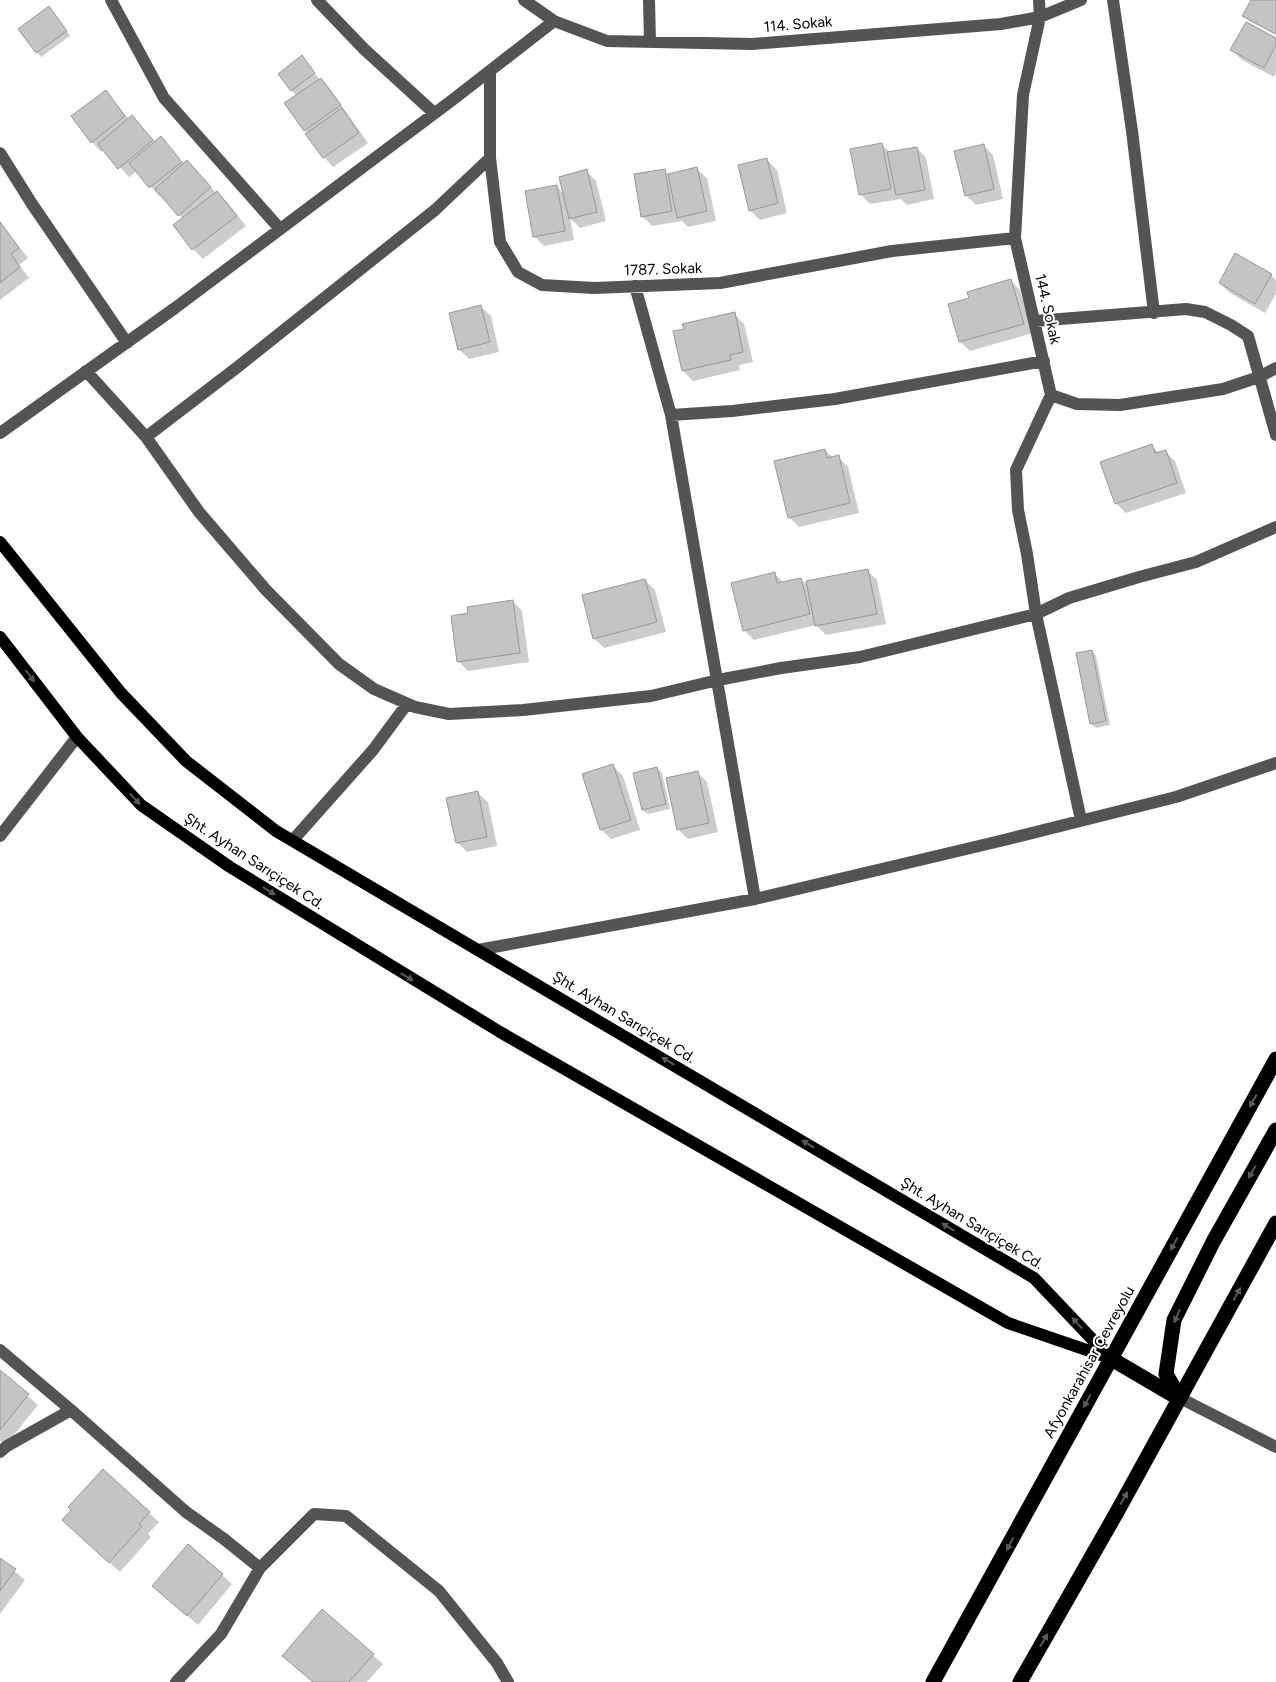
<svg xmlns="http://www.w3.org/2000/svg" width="1276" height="1682" viewBox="0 0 1276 1682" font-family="Figtree,sans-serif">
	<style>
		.shadow { fill: #0003 }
		.building { fill: #c4c4c4; stroke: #989898 }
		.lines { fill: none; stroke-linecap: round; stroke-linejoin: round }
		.minor { stroke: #545454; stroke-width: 12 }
		.major { stroke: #000; stroke-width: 12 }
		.highway { stroke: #000; stroke-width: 15 }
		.oneway { fill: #595959 }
		.labels { text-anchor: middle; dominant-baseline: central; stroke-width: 4; stroke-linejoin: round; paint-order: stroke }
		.street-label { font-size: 15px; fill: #000; stroke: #fff }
	</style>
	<rect width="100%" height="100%" fill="#fff"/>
	<path class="shadow" d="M1252 0 1276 1V35L1248 20 1244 15Z
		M53 12 70 36 41 57 37 52Z
		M1276 39V73L1274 77 1242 60 1232 50Z
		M302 57 320 80 330 89 368 143 333 167 324 157 305 130 297 96 292 91Z
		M106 92 129 119 132 116 156 143 161 138 184 164 197 171 216 193H217L227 202 246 226 203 259 193 249 183 219 162 195 160 197 137 171 129 177 104 150 101 152 92 142Z
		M882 145 891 153 917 148 926 158 934 199 907 205 901 199 870 204 860 194Z
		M983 145 993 155 1003 199 976 205 966 195Z
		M767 160 777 170 787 213 760 220 750 210Z
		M697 169 707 178 716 221 688 227 682 221 652 226 642 216 664 170 669 175Z
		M586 171 596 181 606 221 580 228 570 218 574 240 544 246 534 236 556 186 564 194Z
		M0 222 28 258 19 265 29 278 0 300Z
		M1236 255 1271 275 1276 280V294L1265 313 1230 293 1220 283Z
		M1010 280 1020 290 1033 333 970 351 960 342 971 299Z
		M481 307 491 316 499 352 469 359 459 349Z
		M734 314 744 324 753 362 739 365 740 370 693 381 683 371Z
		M1151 445 1159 453 1165 451 1175 461 1186 493 1126 513 1116 503Z
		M825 450 833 458 838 457 848 467 859 513 799 527 789 517Z
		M867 570 877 580 886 624 826 635 816 625 754 640 744 630 775 574 784 583 801 579 809 587Z
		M645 580 655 590 666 632 604 648 594 638Z
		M513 601 522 611 529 662 468 671 458 661Z
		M1092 651 1096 656 1110 725 1096 728 1091 724Z
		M613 766 623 776 640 830 611 839 601 829Z
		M657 768 662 773 670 809 648 814 643 810Z
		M697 772 707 782 718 832 688 839 678 829Z
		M478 793 488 802 497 846 467 852 457 842Z
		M0 1372 38 1405 5 1446 0 1441Z
		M73 1510 149 1513 159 1522 148 1534 151 1537 120 1572 73 1529Z
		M189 1545 232 1584 198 1625 154 1586Z
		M0 1559 25 1580 0 1614Z
		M373 1655 383 1664 367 1682H313L294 1665Z"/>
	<path class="building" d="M1251 0H1276V34L1242 16Z
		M49 6 67 31 36 53 18 29Z
		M1246 22 1276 38V45L1264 68 1230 50Z
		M302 55 315 73 291 91 278 74Z
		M321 78 341 105 304 131 284 103Z
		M106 90 125 116 91 143 71 116Z
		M342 108 359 133 323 158 305 134Z
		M132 115 153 140 118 169 98 144Z
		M161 136 182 162 149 188 129 163Z
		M882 143 891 189 859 195 850 149Z
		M984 144 994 189 965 196 954 151Z
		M917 147 925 190 896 195 887 152Z
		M767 158 778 203 749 211 738 165Z
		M187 160 211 187 178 216 155 189Z
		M697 167 707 211 677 218 668 174Z
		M587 169 597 212 569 219 559 177Z
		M665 169 672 211 641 217 634 174Z
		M557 185 565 231 533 237 525 191Z
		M217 191 237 216 192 250 173 225Z
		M0 222 19 248 11 254 20 267 0 283Z
		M1235 253 1272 274 1255 304 1219 283Z
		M1011 279 1024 324 959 342 948 304 969 298 967 292Z
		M481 305 490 342 458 350 449 313Z
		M735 312 743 352 730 355 731 360 682 371 673 331 684 329 682 324Z
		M1152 444 1155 453 1166 450 1177 483 1115 504 1100 462Z
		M825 449 827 458 839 455 850 503 788 518 774 461Z
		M868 569 877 614 815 626 806 581Z
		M775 572 777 583 801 578 810 614 743 631 731 583Z
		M645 579 657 622 593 639 582 595Z
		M513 600 520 653 457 662 451 616 468 613 467 607Z
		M1092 650 1106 721 1090 724 1076 653Z
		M613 764 631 820 600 830 582 774Z
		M657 767 666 804 642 810 633 773Z
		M698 771 709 823 677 830 666 778Z
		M478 791 487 837 456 843 446 798Z
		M0 1370 29 1394 0 1430Z
		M103 1469 150 1512 139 1524 142 1526 109 1563 62 1520 71 1510 68 1507Z
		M188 1544 223 1574 187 1616 152 1586Z
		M0 1558 16 1569 0 1591Z
		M322 1609 374 1654 349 1682H313L282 1656Z"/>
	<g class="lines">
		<path class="minor" d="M111 0 164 98 280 229
			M317 0 364 49 434 113
			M524 0 554 21 607 41 752 44 1001 24 1040 17 1081 0
			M649 0 650 42
			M1039 0 1040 17 1023 95 1015 238 1051 395 1077 404 1120 405 1223 389 1259 377 1276 368
			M1113 0 1132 131 1154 313
			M490 71V158L500 242 518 272 542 285 594 288 720 283 892 251 1015 238
			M0 153 32 204 127 343
			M635 286 671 415 755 899
			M1035 321 1186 309 1205 312 1231 325 1248 336 1276 435
			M86 371 146 437 199 512 266 590 339 664 374 689 415 707 449 714 523 710 651 696 718 680 781 668 860 657 1036 614 1027 554 1018 510 1016 470 1051 395
			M671 415 732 411 835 399 1044 361
			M0 433 175 308 455 98 554 21
			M146 437 235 369 435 210 490 158
			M1081 820 1036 614 1069 598 1139 577 1196 562 1276 527
			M0 836 77 737
			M293 840 373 750 407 704
			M478 950 755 899 1000 841 1176 797 1276 763
			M0 1350 71 1410 186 1512 224 1539 260 1568 221 1634 176 1682
			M1180 1398 1276 1447
			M0 1452 7 1446 71 1410
			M260 1568 314 1514 346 1516 439 1591 497 1663 508 1682"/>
		<path class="major" d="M0 542 121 693 186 761 276 831 1034 1278 1110 1358
			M0 637 77 737 141 805 230 867 500 1032 1008 1323 1107 1357"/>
		<path class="highway" d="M1110 1358 1178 1398
			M1180 1398 1166 1374 1174 1320 1213 1242 1276 1130
			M933 1682 1276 1059
			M1020 1682 1117 1512 1276 1223"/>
	</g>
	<defs><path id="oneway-solid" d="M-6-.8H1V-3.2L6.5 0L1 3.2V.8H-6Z" transform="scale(1.25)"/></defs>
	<g class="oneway">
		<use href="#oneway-solid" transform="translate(30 676) rotate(53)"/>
		<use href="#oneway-solid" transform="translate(135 799) rotate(47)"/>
		<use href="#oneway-solid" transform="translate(269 891) rotate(32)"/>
		<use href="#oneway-solid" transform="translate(407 977) rotate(31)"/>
		<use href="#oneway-solid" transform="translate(668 1061) rotate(-149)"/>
		<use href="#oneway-solid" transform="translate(1253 1101) rotate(119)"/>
		<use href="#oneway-solid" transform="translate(808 1144) rotate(-149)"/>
		<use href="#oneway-solid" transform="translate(1252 1172) rotate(119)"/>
		<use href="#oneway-solid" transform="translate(948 1227) rotate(-149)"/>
		<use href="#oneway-solid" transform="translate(1174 1244) rotate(119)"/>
		<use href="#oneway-solid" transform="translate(1237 1294) rotate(-61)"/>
		<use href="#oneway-solid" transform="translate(1177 1316) rotate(113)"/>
		<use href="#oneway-solid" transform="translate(1077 1323) rotate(-133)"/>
		<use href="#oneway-solid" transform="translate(1087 1401) rotate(118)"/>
		<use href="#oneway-solid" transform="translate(1124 1498) rotate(-61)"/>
		<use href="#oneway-solid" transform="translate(1010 1544) rotate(118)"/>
		<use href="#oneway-solid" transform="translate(1044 1640) rotate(-60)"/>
	</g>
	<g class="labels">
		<g class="street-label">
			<text transform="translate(798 24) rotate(-5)">114. Sokak</text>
			<text transform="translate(663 269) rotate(-2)">1787. Sokak</text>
			<text transform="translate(1048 309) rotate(77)">144. Sokak</text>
			<text transform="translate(254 861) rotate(33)">Şht. Ayhan Sarıçiçek Cd.</text>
			<text transform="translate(624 1017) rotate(31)">Şht. Ayhan Sarıçiçek Cd.</text>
			<text transform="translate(972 1223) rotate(31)">Şht. Ayhan Sarıçiçek Cd.</text>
			<text transform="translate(1089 1362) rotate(-61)">Afyonkarahisar Çevreyolu</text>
		</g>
	</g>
</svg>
